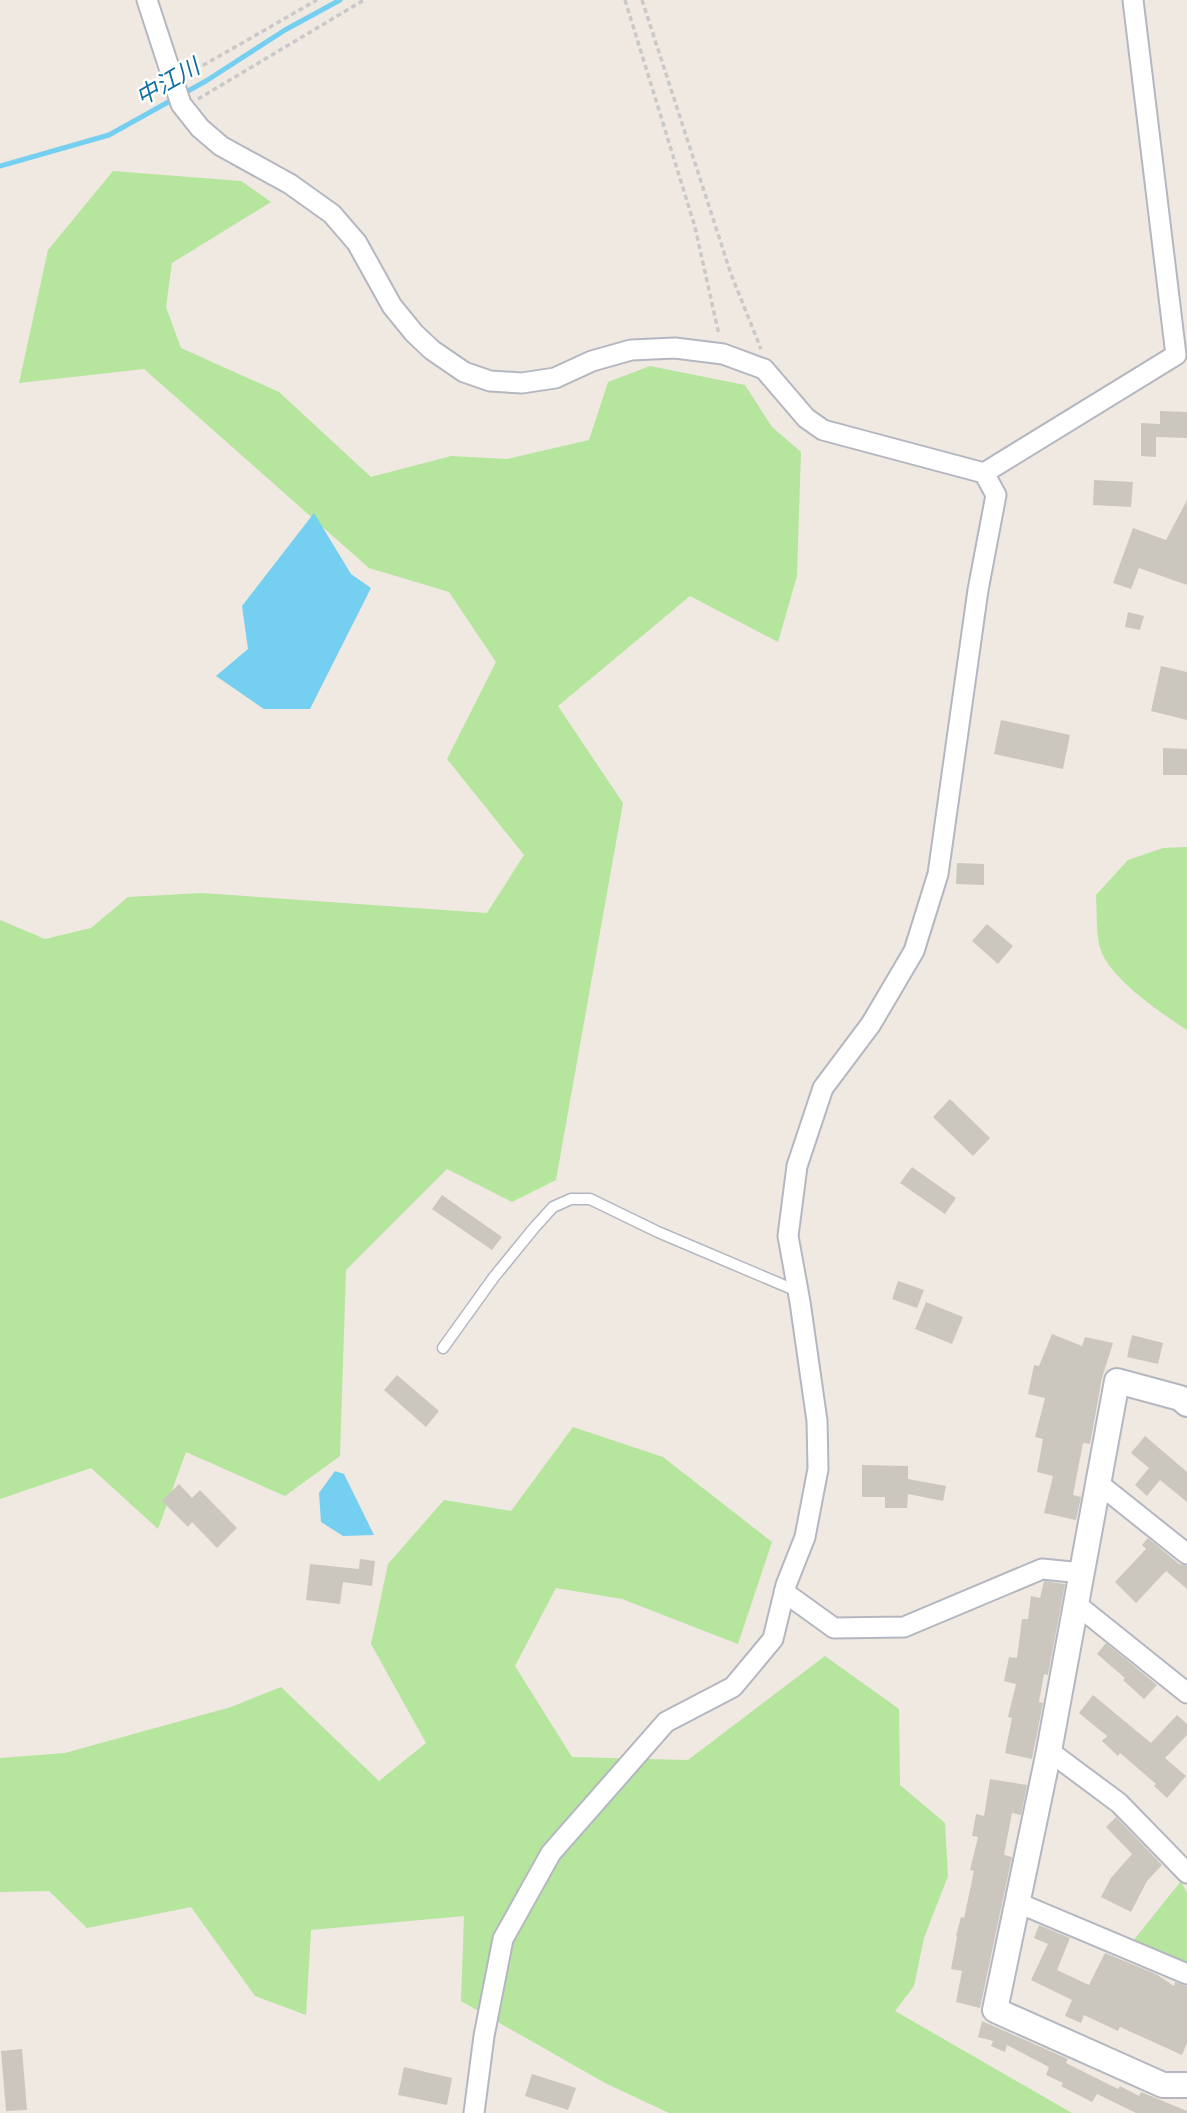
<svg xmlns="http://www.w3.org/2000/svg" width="1187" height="2113" viewBox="0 0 1187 2113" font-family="'Open Sans','Noto Sans JP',sans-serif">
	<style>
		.green { fill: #b6e59e }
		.water { fill: #75cff0 }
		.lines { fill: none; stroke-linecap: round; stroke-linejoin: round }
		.stream { stroke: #75cff0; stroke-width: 5 }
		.building { fill: #cbc7bf }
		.service-casing { stroke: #b4b7c1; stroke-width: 13 }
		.minor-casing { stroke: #b4b7c1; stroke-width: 23 }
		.tertiary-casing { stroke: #b4b7c1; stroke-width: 28 }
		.path { stroke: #c9c9c9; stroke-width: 3.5; stroke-dasharray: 5 3.5; stroke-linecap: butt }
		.service { stroke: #fff; stroke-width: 10 }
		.minor { stroke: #fff; stroke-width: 19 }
		.tertiary { stroke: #fff; stroke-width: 24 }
		.labels { text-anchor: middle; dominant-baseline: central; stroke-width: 5; stroke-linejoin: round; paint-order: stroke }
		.water-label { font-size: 23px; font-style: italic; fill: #0d6fa3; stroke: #fff }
	</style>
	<rect width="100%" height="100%" fill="#efe9e1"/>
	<path class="green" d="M113 171 241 181 271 202 172 263 166 307 181 348 279 392 371 477 451 456 507 459 589 440 608 382 650 366 745 385 772 427 801 452 797 576 778 642 690 596 558 706 623 803 556 1180 512 1202 447 1169 346 1270 340 1456 285 1496 186 1452 158 1529 91 1468 0 1499V920L45 939 91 928 128 897 202 893 487 913 524 855 447 759 496 662 449 592 369 568 144 369 19 383 48 250Z
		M1187 847V1030C1161 1013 1105 976 1099 944 1096 928 1097 911 1096 895L1128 860 1163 848Z
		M573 1427 663 1457 772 1542 738 1644 622 1599 556 1588 515 1666 572 1757 688 1760 825 1656 899 1709 900 1785 945 1823 948 1876 924 1938 914 1986 895 2011 1072 2113H669L605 2083 461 2001 464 1916 311 1930 306 2015 255 1996 191 1907 87 1928 49 1891 0 1892V1758L65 1753 231 1707 281 1687 379 1781 426 1743 371 1644 388 1564 444 1500 511 1511Z
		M1181 1881 1187 1893V1968L1133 1941Z"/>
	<path class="water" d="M314 513 351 574 371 588 310 709H264L216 676 248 649 242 606Z
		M335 1471 344 1474 374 1535 343 1536 321 1522 319 1493Z"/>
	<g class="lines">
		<path class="stream" d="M0 166 109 135 206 81 285 30 340 0"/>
	</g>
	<path class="building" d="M1160 411 1187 412V438L1156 437V457L1141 456V423L1160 424Z
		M1094 480 1133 482 1131 507 1093 505Z
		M1187 500V585L1139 568 1131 589 1113 583 1133 528 1166 540Z
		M1128 612 1144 616 1140 630 1125 627Z
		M1161 666 1187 672V720L1151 711Z
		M1001 720 1070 735 1063 769 994 754Z
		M1163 748 1187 749V775H1163Z
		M957 863 984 864V885L956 884Z
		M987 924 1013 946 998 964 972 941Z
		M950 1099 990 1138 973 1156 933 1117Z
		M912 1167 956 1198 945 1214 900 1183Z
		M442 1195 502 1237 492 1250 432 1209Z
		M898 1281 924 1290 917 1308 892 1299Z
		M926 1302 963 1317 952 1344 915 1329Z
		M1052 1334 1082 1346 1085 1337 1113 1343 1102 1378 1090 1444 1083 1443 1073 1495 1081 1497 1076 1520 1044 1513 1053 1476 1037 1472 1043 1439 1035 1437 1045 1398 1028 1394 1034 1365 1039 1366Z
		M1132 1335 1163 1343 1158 1364 1127 1357Z
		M397 1375 439 1411 426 1427 384 1390Z
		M1145 1436 1187 1472V1502L1160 1480 1147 1496 1135 1485 1149 1468 1131 1453Z
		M862 1465 908 1466V1479L946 1486 943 1501 908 1494 907 1508H885V1497H862Z
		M179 1484 192 1498 200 1490 237 1528 217 1548 192 1522 188 1527 162 1501Z
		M1148 1538 1179 1564 1187 1566V1589L1166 1571 1136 1603 1115 1582 1146 1549 1142 1545Z
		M360 1559 375 1561 372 1586 343 1582 340 1604 306 1600 310 1564 359 1569Z
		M1044 1581 1065 1584 1048 1675 1044 1674 1039 1702 1043 1703 1032 1759 1005 1753 1012 1718 1008 1717 1016 1684 1004 1681 1009 1657 1017 1658 1022 1619H1028L1031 1596 1040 1598Z
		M1106 1643 1157 1685 1144 1699 1123 1680 1125 1678 1097 1654Z
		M1093 1695 1151 1743 1177 1715 1187 1724V1735L1165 1758 1186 1776 1167 1798 1154 1786 1156 1784 1120 1753 1118 1756 1102 1741 1107 1736 1079 1713Z
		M990 1779 1027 1785 1021 1815 1012 1813 1004 1855 1012 1857 980 2008 956 2002 962 1971 951 1969 957 1937 956 1936 961 1917 964 1918 974 1871 970 1870 978 1837 972 1836 976 1814 984 1816Z
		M1116 1817 1162 1865 1147 1881 1131 1912 1101 1897 1111 1878 1132 1854 1106 1827Z
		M1039 1925 1070 1938 1057 1970 1089 1985 1105 1953 1156 1974 1174 1986 1175 1982 1187 1986V2043L1182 2055 1120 2027 1118 2031 1084 2015 1081 2023 1065 2016 1072 2000 1031 1980 1048 1944 1034 1938Z
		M982 2021 1068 2059 1066 2063 1118 2089 1120 2086 1139 2096 1141 2092 1187 2111V2113H1136L1097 2094 1092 2102 1061 2086 1063 2083 1046 2075 1049 2067 1007 2045 1005 2052 991 2046 993 2041 978 2037Z
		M22 2049 27 2110 6 2111 1 2051Z
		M404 2067 452 2078 447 2105 398 2095Z
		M532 2074 576 2088 568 2110 525 2096Z"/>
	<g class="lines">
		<g class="service-casing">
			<path id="service" d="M443 1348 494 1277 534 1228 553 1207 571 1199H590L658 1232 797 1291"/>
		</g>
		<g class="minor-casing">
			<path id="minor" d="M147 0 181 104 200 128 221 146 290 184 332 214 357 243 392 306 414 333 432 350 464 372 490 381 522 383 555 378 592 361 631 350 675 348 723 354 764 369 806 418 823 430 984 473 996 495 978 590 938 874 914 951 871 1024 823 1088 797 1166 788 1236 800 1302 817 1421 818 1469 805 1537 786 1585 773 1639 733 1687 666 1722 551 1853 503 1939 484 2036 474 2113
				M984 473 1176 355 1133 0
				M1098 1483 1187 1554
				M784 1592 834 1628 904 1627 1042 1569 1082 1573
				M1076 1604 1187 1693
				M1049 1751 1119 1803 1187 1873
				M1016 1902 1187 1974"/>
		</g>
		<g class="tertiary-casing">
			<path id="tertiary" d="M1187 1404 1180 1398 1117 1381 1049 1751 995 2010 1163 2085H1187"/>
		</g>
		<path class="path" d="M625 0 695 227 719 335
			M642 0 731 274 761 349
			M188 74 317 0
			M198 99 364 0"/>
		<use href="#service" class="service"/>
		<use href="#minor" class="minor"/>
		<use href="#tertiary" class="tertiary"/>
	</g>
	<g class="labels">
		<g class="water-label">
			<text transform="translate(167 81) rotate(-30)">中江川</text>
		</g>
	</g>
</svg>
